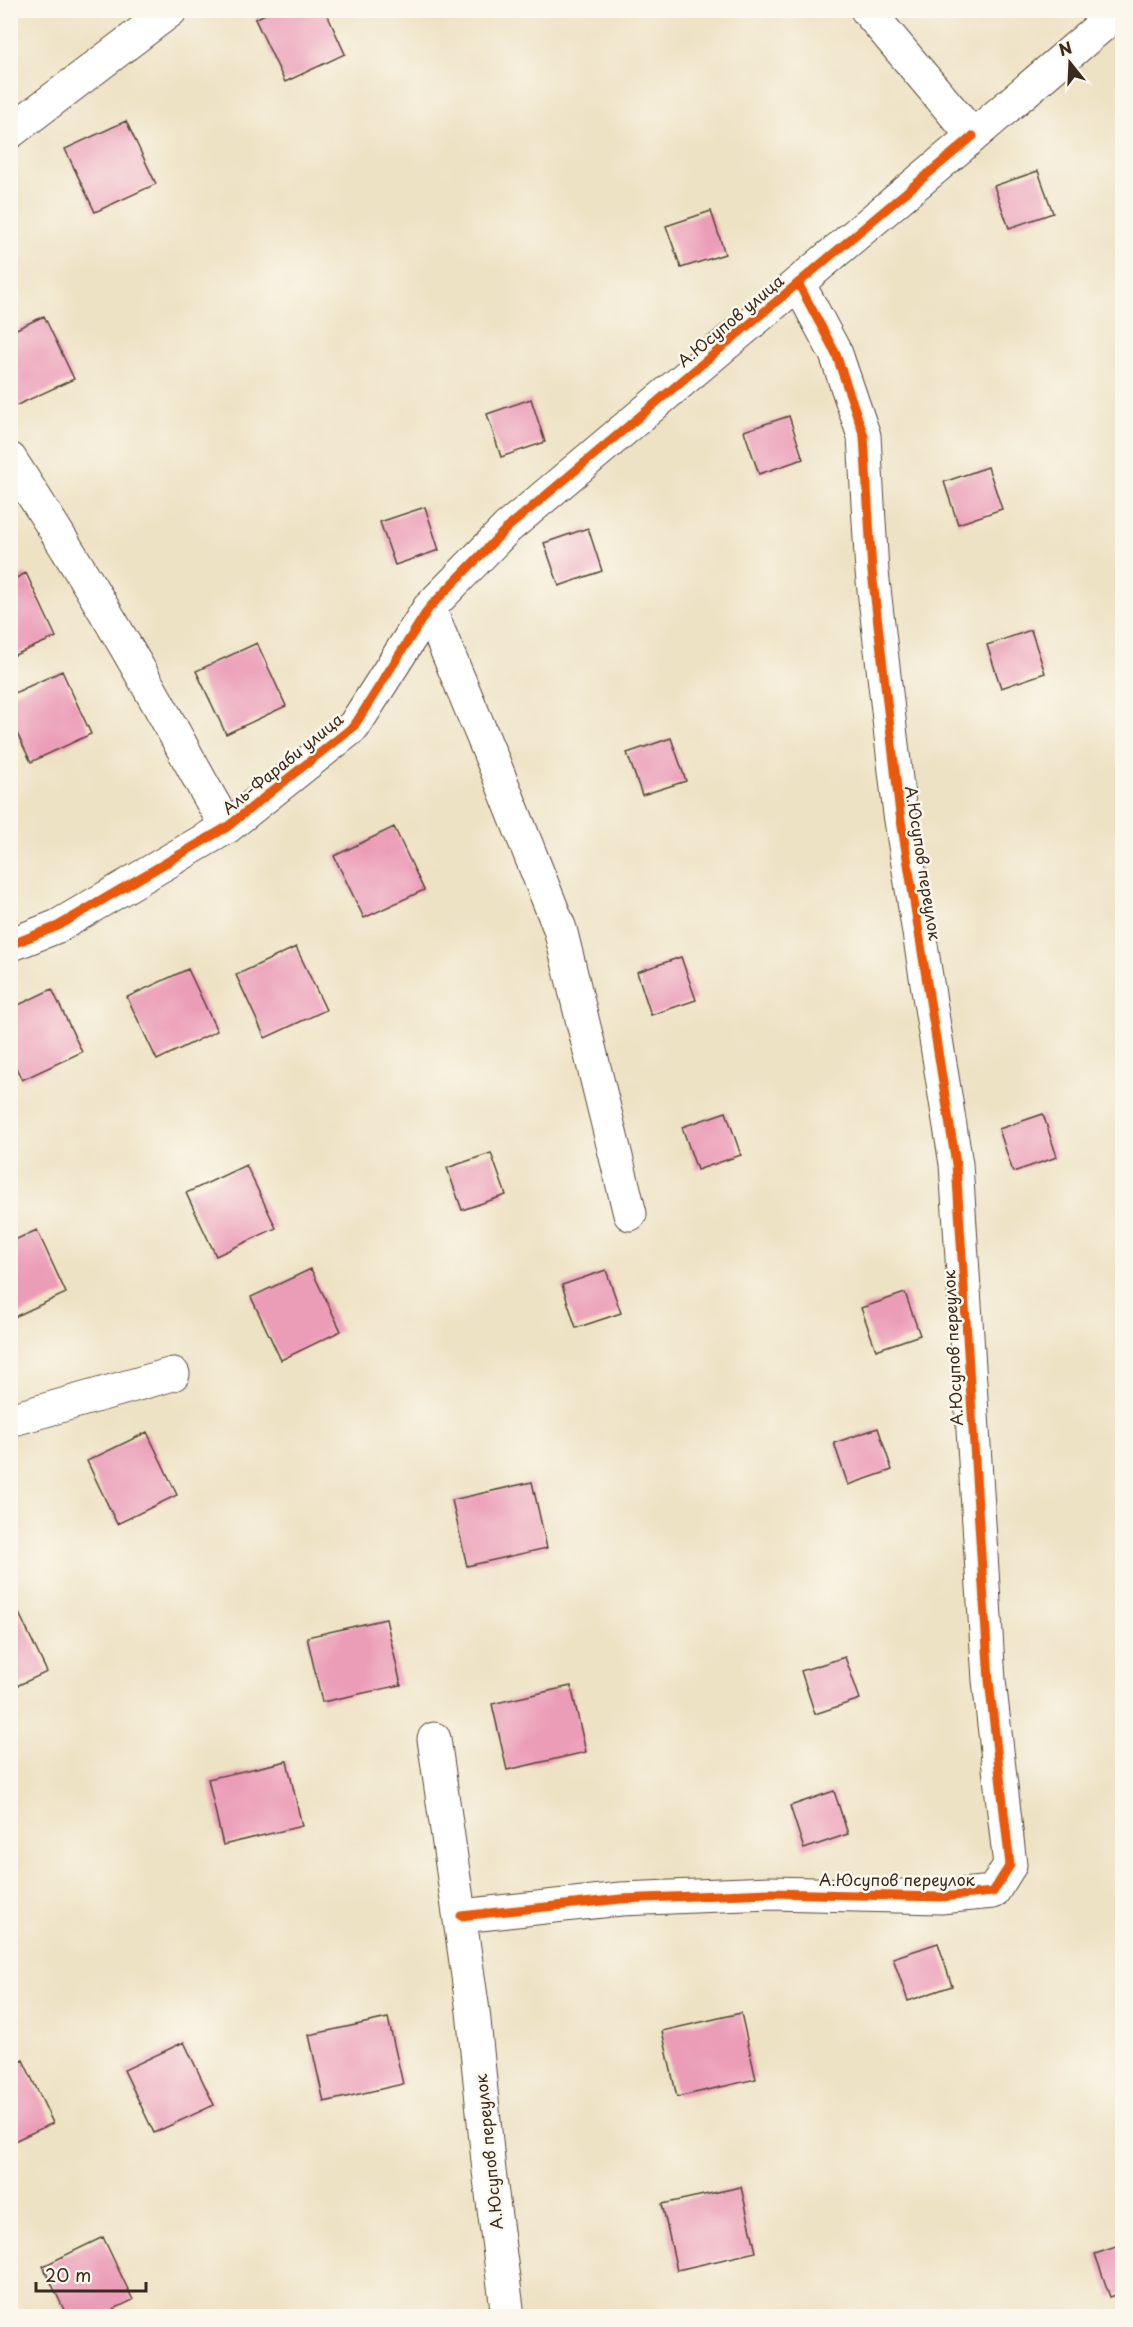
<svg xmlns="http://www.w3.org/2000/svg" width="1133" height="2327" viewBox="0 0 1133 2327" font-family="'Playpen Sans',sans-serif">
	<style>
		.building { fill: #eb9cb7 }
		.lines { fill: none; stroke-linecap: round; stroke-linejoin: round }
		.minor-casing { stroke: #564637; stroke-width: 35 }
		.minor { stroke: #fff; stroke-width: 33 }
		.cycleway-casing { stroke: #fbf7ec; stroke-width: 13 }
		.cycleway { stroke: #e8590c; stroke-width: 9 }
		.labels { text-anchor: middle; dominant-baseline: central; stroke-width: 5; stroke-linejoin: round; paint-order: stroke }
		.street-label { font-size: 16px; fill: #3b2a1e; stroke: #fbf7ec }
	</style>
	<rect width="100%" height="100%" fill="#fbf7ec"/>
	<filter id="ink" filterUnits="userSpaceOnUse"><feTurbulence type="fractalNoise" baseFrequency=".0167" numOctaves="2"/><feDisplacementMap in="SourceGraphic" scale="12" xChannelSelector="R" yChannelSelector="G"/><feConvolveMatrix kernelMatrix="1 2 1 2 8 2 1 2 1" color-interpolation-filters="sRGB"/></filter>
	<filter id="wash" filterUnits="userSpaceOnUse"><feTurbulence type="fractalNoise" baseFrequency=".008" numOctaves="4" result="noise"/><feDisplacementMap in="SourceGraphic" scale="24" xChannelSelector="R" yChannelSelector="G"/><feGaussianBlur stdDeviation="1.35" result="paint"/><feColorMatrix in="noise" values="0 0 0 0 0 0 0 0 0 0 0 0 0 0 0 0 0 1.4 0 .05"/><feComposite in="paint" operator="in"/></filter>
	<g filter="url(#wash)">
		<rect width="100%" height="100%" fill="#eee2c4"/>
		<g id="blocks">
			<path class="building" d="M273 10H325L345 54 285 82 255 19Z
				M126 121 156 184 95 212 65 149Z
				M1038 171 1053 213 1009 228 994 186Z
				M711 211 725 254 681 268 666 226Z
				M44 316 74 379 13 407 10 401V332Z
				M531 399 545 442 501 457 487 414Z
				M789 416 803 459 759 474 744 431Z
				M988 467 1002 509 958 524 944 482Z
				M425 507 439 550 395 565 380 522Z
				M588 528 602 571 559 586 544 543Z
				M26 573 56 637 10 657V581Z
				M1031 630 1045 673 1001 688 987 645Z
				M257 643 286 706 226 734 196 671Z
				M62 671 91 734 31 762 10 719V695Z
				M671 738 686 781 642 795 627 753Z
				M394 827 424 890 364 918 334 856Z
				M296 947 326 1010 265 1038 236 975Z
				M681 957 696 1000 651 1015 637 972Z
				M188 969 217 1031 157 1060 127 997Z
				M52 989 82 1052 22 1080 10 1055V1009Z
				M726 1112 741 1155 697 1170 682 1127Z
				M1043 1114 1057 1157 1013 1172 999 1129Z
				M491 1153 506 1195 462 1210 447 1168Z
				M246 1165 276 1228 216 1256 186 1193Z
				M37 1230 66 1293 10 1319V1242Z
				M311 1269 341 1331 281 1360 251 1297Z
				M606 1270 621 1313 576 1328 562 1285Z
				M905 1293 920 1335 876 1350 861 1308Z
				M878 1428 892 1470 848 1485 834 1443Z
				M147 1432 177 1495 117 1524 87 1461Z
				M532 1482 547 1548 467 1566 452 1500Z
				M17 1609 47 1672 10 1689V1612Z
				M386 1619 401 1685 322 1702 307 1637Z
				M845 1657 860 1699 815 1714 801 1671Z
				M571 1686 586 1752 507 1770 492 1704Z
				M287 1761 302 1826 223 1845 208 1779Z
				M834 1791 848 1834 804 1849 790 1806Z
				M938 1943 952 1986 908 2001 893 1958Z
				M741 2013 756 2079 677 2097 662 2031Z
				M388 2018 403 2084 324 2102 309 2035Z
				M184 2042 214 2105 154 2133 124 2070Z
				M23 2060 53 2123 10 2143V2066Z
				M741 2187 756 2252 677 2270 662 2204Z
				M103 2237 133 2300 99 2316H67L43 2266Z
				M1122 2245V2293L1110 2297 1095 2254Z"/>
		</g>
	</g>
	<g filter="url(#ink)">
		<use href="#blocks" fill-opacity="0" stroke="#564637" stroke-width="1.5"/>
		<g class="lines">
			<g class="minor-casing">
				<path id="minor" d="M867 10 973 136 1120 10
					M10 132 171 10
					M10 459C59 535 107 612 151 691 177 736 200 783 227 827
					M429 608 495 766 560 929 630 1214
					M10 945 58 926 227 827 354 726 429 608 507 528 973 136
					M10 1420 173 1374
					M434 1739 473 2011 489 2171 508 2316
					M461 1916 621 1899 770 1893 941 1897 993 1892 1010 1865 989 1680 956 1164 900 814 872 572 864 436 836 354 798 283"/>
			</g>
			<use href="#minor" class="minor"/>
			<g class="cycleway-casing">
				<path id="cycleway" d="M10 945 58 926 227 827 354 726 429 608 507 528 973 136
					M461 1916 621 1899 770 1893 941 1897 993 1892 1010 1865 989 1680 956 1164 900 814 872 572 864 436 836 354 798 283"/>
			</g>
			<use href="#cycleway" class="cycleway"/>
		</g>
	</g>
	<g class="labels">
		<g class="street-label">
			<text transform="translate(730 320) rotate(-40)">А.Юсупов улица</text>
			<text transform="translate(282 763) rotate(-39)">Аль-Фараби улица</text>
			<text transform="translate(924 863) rotate(81)">А.Юсупов переулок</text>
			<text transform="translate(952 1348) rotate(-93)">А.Юсупов переулок</text>
			<text x="897" y="1879">А.Юсупов переулок</text>
			<text transform="translate(488 2152) rotate(-96)">А.Юсупов переулок</text>
		</g>
	</g>
	<rect width="1133" height="2327" fill="none" stroke="#fbf7ec" stroke-width="36"/>
	<g transform="translate(1070 63) rotate(342)" stroke="#fbf7ec" stroke-width="4.5" paint-order="stroke">
	<path d="M0-4.5L10 22L0 15L-10 22Z" fill="#3b2a1e"/>
	<text y="-9" font-size="16" font-weight="bold" text-anchor="middle" fill="#3b2a1e">N</text>
	</g>
	<path d="M36 2282v9h110v-9" fill="none" stroke="#3b2a1e" stroke-width="3"/>
	<text x="45" y="2282" font-size="18" fill="#3b2a1e" stroke="#fbf7ec" stroke-width="4.5" paint-order="stroke">20 m</text>
</svg>
